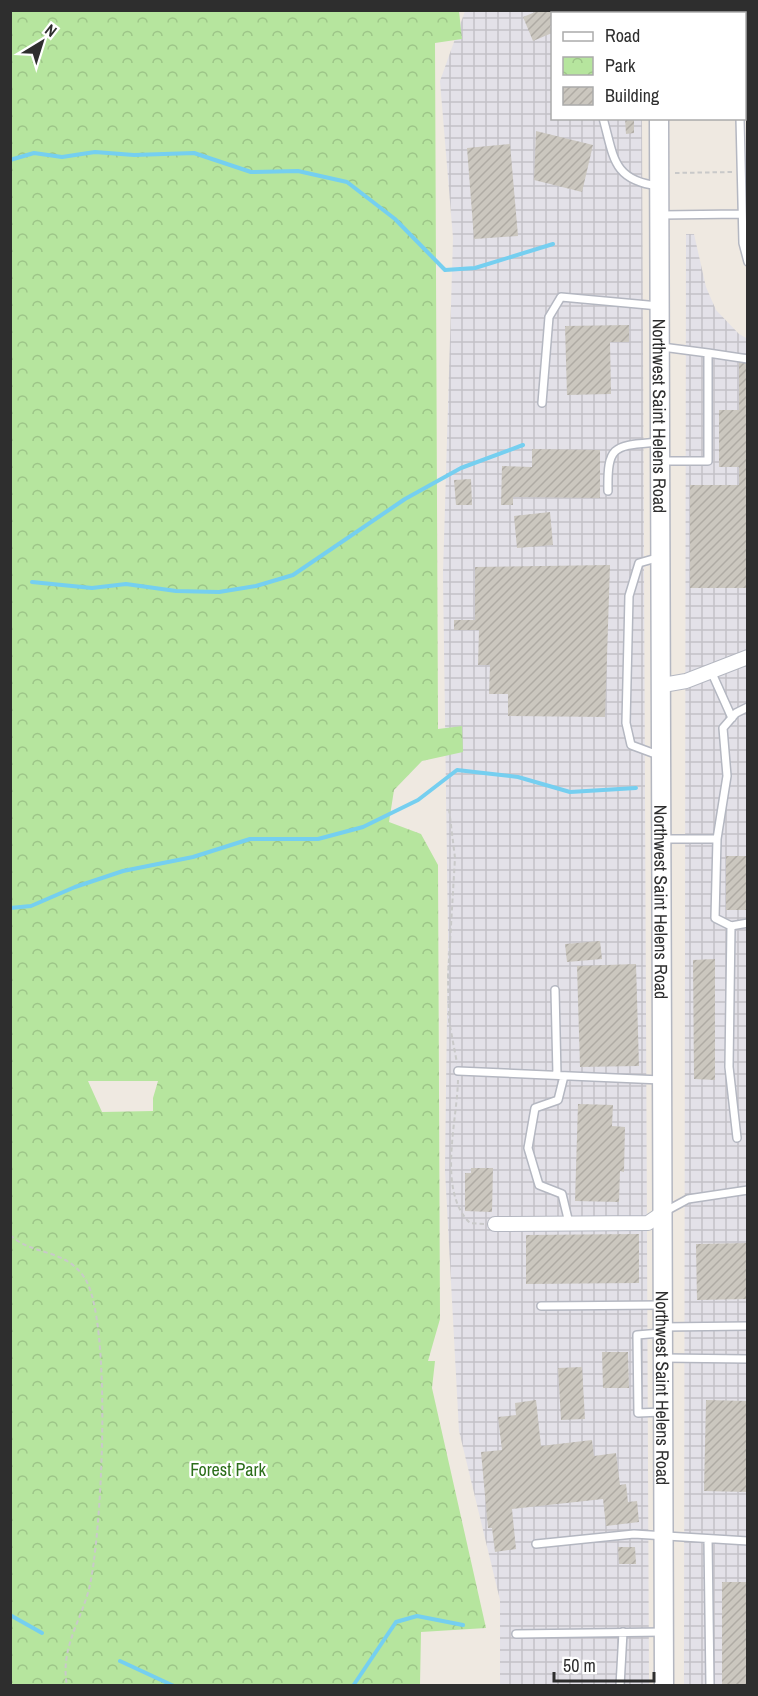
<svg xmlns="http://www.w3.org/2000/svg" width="758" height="1696" viewBox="0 0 758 1696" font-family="'Archivo Narrow',sans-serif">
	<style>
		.industrial { fill: url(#industrial-grid) }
		.park { fill: url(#park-crowns); fill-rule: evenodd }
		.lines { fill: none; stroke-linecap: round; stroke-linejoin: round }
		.stream { stroke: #75cff0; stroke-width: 4 }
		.building { fill: url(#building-hatch) }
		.service-casing { stroke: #b4b7c1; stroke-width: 10 }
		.minor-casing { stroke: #b4b7c1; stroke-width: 16 }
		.secondary-casing { stroke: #b4b7c1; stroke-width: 21 }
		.path { stroke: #c9c9c9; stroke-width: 2; stroke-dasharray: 4.5 3; stroke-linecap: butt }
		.service { stroke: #fff; stroke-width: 7 }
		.minor { stroke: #fff; stroke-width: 14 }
		.secondary { stroke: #fff; stroke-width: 18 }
		.labels { text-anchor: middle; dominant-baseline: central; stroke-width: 4.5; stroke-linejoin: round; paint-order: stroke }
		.street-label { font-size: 18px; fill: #2e2e2e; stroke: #fff }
		.park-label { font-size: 18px; fill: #2c6e1b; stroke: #fff }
	</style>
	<defs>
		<pattern id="industrial-grid" width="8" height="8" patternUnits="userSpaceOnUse" patternTransform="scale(1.5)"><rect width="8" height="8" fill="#e3e1e8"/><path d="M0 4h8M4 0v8" fill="none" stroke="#c3c1c7"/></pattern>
		<pattern id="park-crowns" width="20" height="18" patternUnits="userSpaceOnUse" patternTransform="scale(1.5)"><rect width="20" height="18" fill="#b6e59e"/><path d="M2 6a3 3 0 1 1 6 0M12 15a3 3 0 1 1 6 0" fill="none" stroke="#9dc588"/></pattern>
		<pattern id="building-hatch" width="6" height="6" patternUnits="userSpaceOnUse" patternTransform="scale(1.5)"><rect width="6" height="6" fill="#cbc7bf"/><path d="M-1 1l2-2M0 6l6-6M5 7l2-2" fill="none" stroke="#afaba4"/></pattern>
	</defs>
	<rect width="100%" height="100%" fill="#efe9e1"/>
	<path class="industrial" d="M465 11H641V14H552V118L642 119 649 1685H500V1600L459 1431 445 1170 448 935 443 574 453 238 440 81Z
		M686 234H694L706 287 716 310 739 334 748 339V1685L684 1686Z"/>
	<path class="park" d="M11 10 459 11 462 39 435 43 438 729 462 726 463 752 422 761 394 790 389 822 421 834 438 865 440 1319 428 1361H435L432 1388 486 1628 421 1632 420 1685H11ZM88 1081H158L153 1098V1111L102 1112Z"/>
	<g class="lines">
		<path class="stream" d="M10 160 34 153 62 157 95 152 134 155 194 153 251 172 298 171 347 182 395 219 445 270 475 268 553 244
			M32 582 92 588 126 584 176 591 219 592 256 586 293 575 405 499 461 468 523 445
			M10 908 31 906 75 887 123 871 193 857 250 839H318L363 827 418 800 457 770 518 777 570 792 636 788
			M10 1615 42 1633
			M120 1661 174 1686
			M353 1686 396 1622 417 1616 463 1625"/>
	</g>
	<path class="building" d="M540 10H589V11L581 14H552V25L550 26 552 33 533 41 523 17Z
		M699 10H748V29L744 30V14H700Z
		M625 118H634V133L626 134Z
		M536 131 593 145 582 192 534 180Z
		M510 144 518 236 474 239 467 148Z
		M629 325V342H610L611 394 567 395 565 326Z
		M743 361 748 364V588H690V485H739V467H719V410H739V362Z
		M532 449 600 450V498L513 497V505H501L502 466 532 467Z
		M471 479 472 505H456L454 480Z
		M550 512 553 545 517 548 514 516Z
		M610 565 605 717 508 716V694H489L490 665H478L479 630H454V620H475V567Z
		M726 856H748V910H726Z
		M600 941 602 959 567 962 565 944Z
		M715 959V1080L694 1079 693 960Z
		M636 964 639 1066 580 1067 577 966Z
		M578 1104 613 1105 612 1126 625 1127 624 1172 620 1171 619 1202 575 1201Z
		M471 1168H493L492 1212 465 1211V1173H471Z
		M639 1234V1283L526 1284V1235Z
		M748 1243V1299L697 1300 696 1244Z
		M602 1352H628L629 1388H603Z
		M582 1367 585 1419 561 1420 558 1368Z
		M536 1400 541 1446 592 1440 594 1456 616 1453 620 1485 626 1484 628 1502 637 1501 639 1522 606 1526 603 1499 512 1509 516 1549 495 1552 492 1528H488L481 1452 502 1450 498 1417 516 1415 515 1403Z
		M706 1400 748 1401V1492L704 1491Z
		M618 1547H635L636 1564H619Z
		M722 1582H748V1686H722Z"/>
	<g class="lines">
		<g class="service-casing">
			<path id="service" d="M616 14 617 10
				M744 91 748 89
				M603 118C614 157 612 180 658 186
				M740 118 743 243 748 262
				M661 215 742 214
				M662 347 708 353V461H662
				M708 353 748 359
				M542 403 549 317 561 297 659 306
				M608 491C607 443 615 446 659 442
				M711 671 732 718
				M658 755 631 745 626 723 629 596 639 563 660 557
				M663 839H717
				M731 926 748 923
				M555 990 557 1075
				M458 1071 661 1080
				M564 1076 558 1100 535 1108 528 1148 539 1185 562 1194 569 1223
				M737 1138 729 1067 731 926 715 918 717 839 727 776 723 728 736 713 748 707
				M664 1212 688 1199 748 1190
				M541 1306 661 1305
				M664 1327 748 1326
				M661 1333 637 1335 638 1413 662 1412
				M664 1358 748 1359
				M708 1539 710 1686
				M536 1544 634 1534 748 1541
				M516 1634 663 1632
				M620 1686 623 1632"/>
		</g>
		<g class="minor-casing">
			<path id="minor" d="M663 685 686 681 748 657
				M495 1224 648 1223 664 1212"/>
		</g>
		<g class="secondary-casing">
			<g id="secondary">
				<path d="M657 10V14"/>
				<path id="s1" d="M659 118 664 1686"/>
			</g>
		</g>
		<path class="path" d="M675 173 732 172
			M449 809 455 858 448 976 449 1021 457 1063
			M458 1080C457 1123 437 1191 470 1223L484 1224
			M10 1235C33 1256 64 1248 84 1277 113 1318 102 1537 89 1589 80 1623 60 1649 67 1686"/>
		<use href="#service" class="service"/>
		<use href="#minor" class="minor"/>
		<use href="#secondary" class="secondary"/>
	</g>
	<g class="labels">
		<g class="street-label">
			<text stroke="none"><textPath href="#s1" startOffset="298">Northwest Saint Helens Road</textPath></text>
			<text stroke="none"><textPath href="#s1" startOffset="784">Northwest Saint Helens Road</textPath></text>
			<text stroke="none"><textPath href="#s1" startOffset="1270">Northwest Saint Helens Road</textPath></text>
		</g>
		<g class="park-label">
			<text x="228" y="1469">Forest Park</text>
		</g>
	</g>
	<rect width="758" height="1696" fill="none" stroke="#2e2e2e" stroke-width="24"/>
	<rect x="551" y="12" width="195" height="108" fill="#ffffff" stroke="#ababab" stroke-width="1.5"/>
	<rect x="563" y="32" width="30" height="9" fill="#ffffff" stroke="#ababab" stroke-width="1.5"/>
	<text x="605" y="42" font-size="18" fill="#2e2e2e">Road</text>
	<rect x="563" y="57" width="30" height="18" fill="url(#park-crowns)" stroke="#ababab" stroke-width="1.5"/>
	<text x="605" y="72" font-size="18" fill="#2e2e2e">Park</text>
	<rect x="563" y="87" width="30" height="18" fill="url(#building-hatch)" stroke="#ababab" stroke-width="1.5"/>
	<text x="605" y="102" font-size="18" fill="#2e2e2e">Building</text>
	<g transform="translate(42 42) rotate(38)" stroke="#ffffff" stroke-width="4.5" paint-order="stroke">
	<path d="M0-4.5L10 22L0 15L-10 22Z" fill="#2e2e2e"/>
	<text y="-9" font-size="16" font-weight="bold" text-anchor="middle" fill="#2e2e2e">N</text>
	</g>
	<path d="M554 1672v9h100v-9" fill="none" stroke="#2e2e2e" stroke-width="3"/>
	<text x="563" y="1672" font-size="18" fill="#2e2e2e" stroke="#ffffff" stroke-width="4.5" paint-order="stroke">50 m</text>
</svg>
